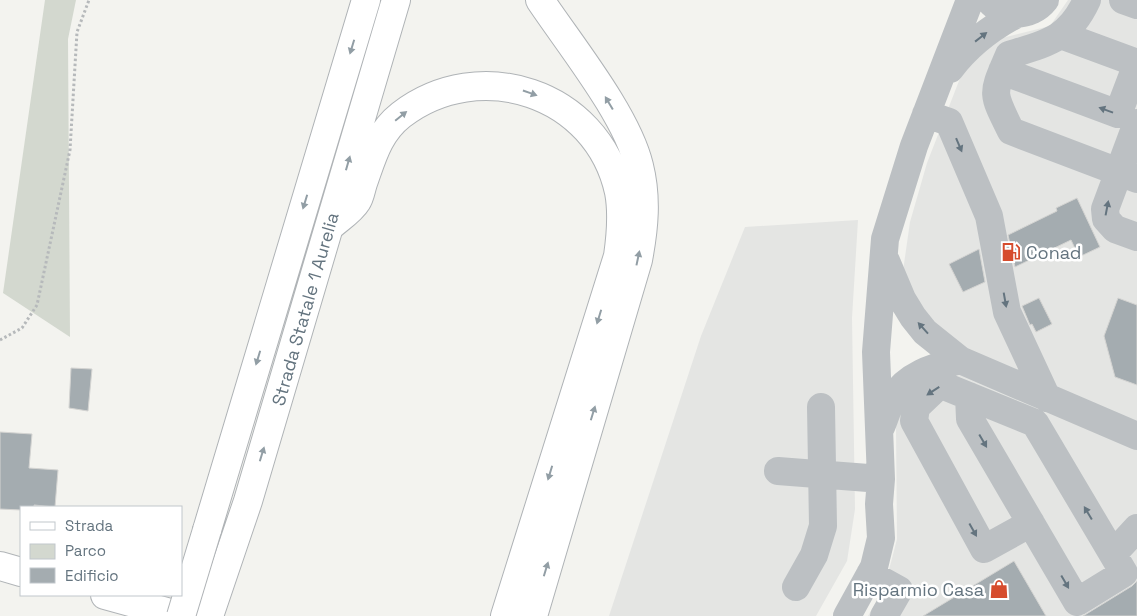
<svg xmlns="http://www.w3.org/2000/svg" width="1137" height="616" viewBox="0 0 1137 616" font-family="'Space Grotesk',sans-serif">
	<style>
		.built { fill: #e4e5e3 }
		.green { fill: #d3d8cf }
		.building { fill: #a4acb0; stroke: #d4d4d2 }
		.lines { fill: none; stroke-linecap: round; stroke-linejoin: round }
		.major-casing { stroke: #b0b4b7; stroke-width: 30 }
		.highway-casing { stroke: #afb3b6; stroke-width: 30 }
		.path { stroke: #b6b9bb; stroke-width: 3; stroke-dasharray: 2.5 2.5; stroke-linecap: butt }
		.minor { stroke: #bcc0c3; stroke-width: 28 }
		.major { stroke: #fff; stroke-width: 28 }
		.highway { stroke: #fff; stroke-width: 28 }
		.highway-bridge-casing { stroke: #afb3b6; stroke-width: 30; stroke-linecap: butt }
		.highway-bridge { stroke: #fff; stroke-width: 28 }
		.oneway { fill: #64747f }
		.oneway2 { fill: #929ea5 }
		.labels { text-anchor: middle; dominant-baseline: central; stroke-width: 5; stroke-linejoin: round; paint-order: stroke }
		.poi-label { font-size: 18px; fill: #64747f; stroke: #fff; text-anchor: start }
		.street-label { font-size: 18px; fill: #64747f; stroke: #fff }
	</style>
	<rect width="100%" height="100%" fill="#f3f3ef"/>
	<path class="built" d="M1068 0H1137V616H868L884 589 897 539 896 427 900 407 963 345 944 335 925 319 903 271 910 222 927 163 964 68 986 42 1050 26Z
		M858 220 852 318 855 509 847 561 816 616H609L701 336 745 227Z"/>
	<path class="green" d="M45 0H76L68 39 70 337 3 293Z"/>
	<path class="building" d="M1077 198 1100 247 1079 257 1071 240 1015 267 1008 235 1057 211 1056 208Z
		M979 249 985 282 963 292 949 264Z
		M1039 298 1052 324 1036 332 1032 324 1030 325 1022 306Z
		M1118 298 1137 305V385L1115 377 1104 336Z
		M71 368 92 369 88 411 69 408Z
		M0 432 32 434 29 468 58 470 55 507 34 505V507H21V510L0 509Z
		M1014 561 1046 616H923Z
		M1137 581V616H1083L1132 586Z"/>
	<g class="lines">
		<g class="major-casing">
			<path id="major" d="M0 566 21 572
				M105 595 181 616"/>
		</g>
		<g class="highway-casing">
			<path id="highway" d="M329 227C338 219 351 211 357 201 360 197 361 189 363 183 372 158 378 133 401 115 479 55 597 92 619 192 623 213 621 235 618 256L505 616
				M207 530 366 0
				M209 616 248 501 396 0
				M533 616 638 260C644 228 647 198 639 166 627 115 570 45 540 0"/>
		</g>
		<path class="path" d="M0 340 22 328 37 305 70 150 77 32 89 0"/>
		<path class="minor" d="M989 0C1003 18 1031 18 1045 0
			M1087 0C1069 39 1048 43 1009 55 992 95 991 91 1011 131L1137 179
			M1123 0 1137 5
			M1061 35 1137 63
			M950 69C969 44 990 28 1017 14
			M1002 71 1118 114 1137 64
			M926 114 949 122 989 216 1007 312 1047 398
			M1137 123 1105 209 1106 219 1115 229 1137 237
			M886 261 902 299 913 317 925 332 960 360 1137 436
			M969 396 970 419 1077 602 1124 573 1035 423 944 386 937 387 916 407 914 421 984 549 1031 523
			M881 427C885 418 888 406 893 398 907 374 935 367 960 360
			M778 471 881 479
			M1113 554 1137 528
			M870 574 899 590 884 616
			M796 587 814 555 823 526 821 407
			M847 616 874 567 881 538 879 504 881 479 876 352 885 239 914 146 970 0"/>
		<use href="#major" class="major"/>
		<use href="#highway" class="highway"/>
		<g class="highway-bridge-casing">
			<path id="highway-bridge" d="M181 616 207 530"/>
		</g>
		<use href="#highway-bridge" class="highway-bridge"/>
	</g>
	<defs><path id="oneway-solid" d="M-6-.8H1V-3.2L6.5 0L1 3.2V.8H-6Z" transform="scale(1.25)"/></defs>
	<g class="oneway">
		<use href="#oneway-solid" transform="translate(981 37) rotate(-38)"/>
		<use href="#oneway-solid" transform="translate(1106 110) rotate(-160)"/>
		<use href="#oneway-solid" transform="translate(959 145) rotate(67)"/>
		<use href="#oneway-solid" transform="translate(1107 208) rotate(-79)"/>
		<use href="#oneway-solid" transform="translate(1005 300) rotate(80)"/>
		<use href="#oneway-solid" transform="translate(923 328) rotate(-132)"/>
		<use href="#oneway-solid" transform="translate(933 391) rotate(147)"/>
		<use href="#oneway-solid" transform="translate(983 441) rotate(60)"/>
		<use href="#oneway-solid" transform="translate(1088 513) rotate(-121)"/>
		<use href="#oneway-solid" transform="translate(973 530) rotate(61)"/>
		<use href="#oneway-solid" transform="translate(1065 582) rotate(60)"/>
	</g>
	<g class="oneway2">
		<use href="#oneway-solid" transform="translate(352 47) rotate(107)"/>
		<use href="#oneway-solid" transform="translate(530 93) rotate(19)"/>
		<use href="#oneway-solid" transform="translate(609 103) rotate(-121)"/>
		<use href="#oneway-solid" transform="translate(401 116) rotate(-39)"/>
		<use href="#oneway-solid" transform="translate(348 163) rotate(-74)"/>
		<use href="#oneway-solid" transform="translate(305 202) rotate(107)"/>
		<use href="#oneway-solid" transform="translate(638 258) rotate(-78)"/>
		<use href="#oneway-solid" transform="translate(599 317) rotate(107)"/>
		<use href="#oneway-solid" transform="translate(258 358) rotate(107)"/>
		<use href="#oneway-solid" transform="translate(593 413) rotate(-73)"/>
		<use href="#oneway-solid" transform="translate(262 454) rotate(-73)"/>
		<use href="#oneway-solid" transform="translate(550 473) rotate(107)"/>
		<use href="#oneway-solid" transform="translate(546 569) rotate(-73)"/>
	</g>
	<defs>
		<g id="fuel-bare" transform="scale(1.5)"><path d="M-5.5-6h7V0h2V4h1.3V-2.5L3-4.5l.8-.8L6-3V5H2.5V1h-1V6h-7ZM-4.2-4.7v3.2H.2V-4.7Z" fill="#d64c2d" stroke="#fff" stroke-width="2.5" paint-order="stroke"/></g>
		<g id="shop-bare" transform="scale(1.5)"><path d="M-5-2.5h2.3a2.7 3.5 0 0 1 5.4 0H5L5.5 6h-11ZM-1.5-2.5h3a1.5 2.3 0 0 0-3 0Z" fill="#d64c2d" stroke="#fff" stroke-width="2.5" paint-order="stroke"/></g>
	</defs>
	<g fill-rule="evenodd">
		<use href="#fuel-bare" x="1011" y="252"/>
		<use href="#shop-bare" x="999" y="589"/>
	</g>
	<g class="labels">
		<g class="poi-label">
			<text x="1026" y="252">Conad</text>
			<text x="984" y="589" text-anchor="end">Risparmio Casa</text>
		</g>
		<g class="street-label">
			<text transform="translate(305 309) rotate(-74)">Strada Statale 1 Aurelia</text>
		</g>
	</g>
	<rect x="20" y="506" width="162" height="90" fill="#ffffff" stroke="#c1c7cc"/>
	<rect x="30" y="522" width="25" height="8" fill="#ffffff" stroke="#c1c7cc"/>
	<text x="65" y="531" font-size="15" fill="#64747f">Strada</text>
	<rect x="30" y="544" width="25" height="15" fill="#d3d8cf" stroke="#c1c7cc"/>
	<text x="65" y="556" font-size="15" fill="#64747f">Parco</text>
	<rect x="30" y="568" width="25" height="15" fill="#a4acb0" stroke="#c1c7cc"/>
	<text x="65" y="581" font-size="15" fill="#64747f">Edificio</text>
</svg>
